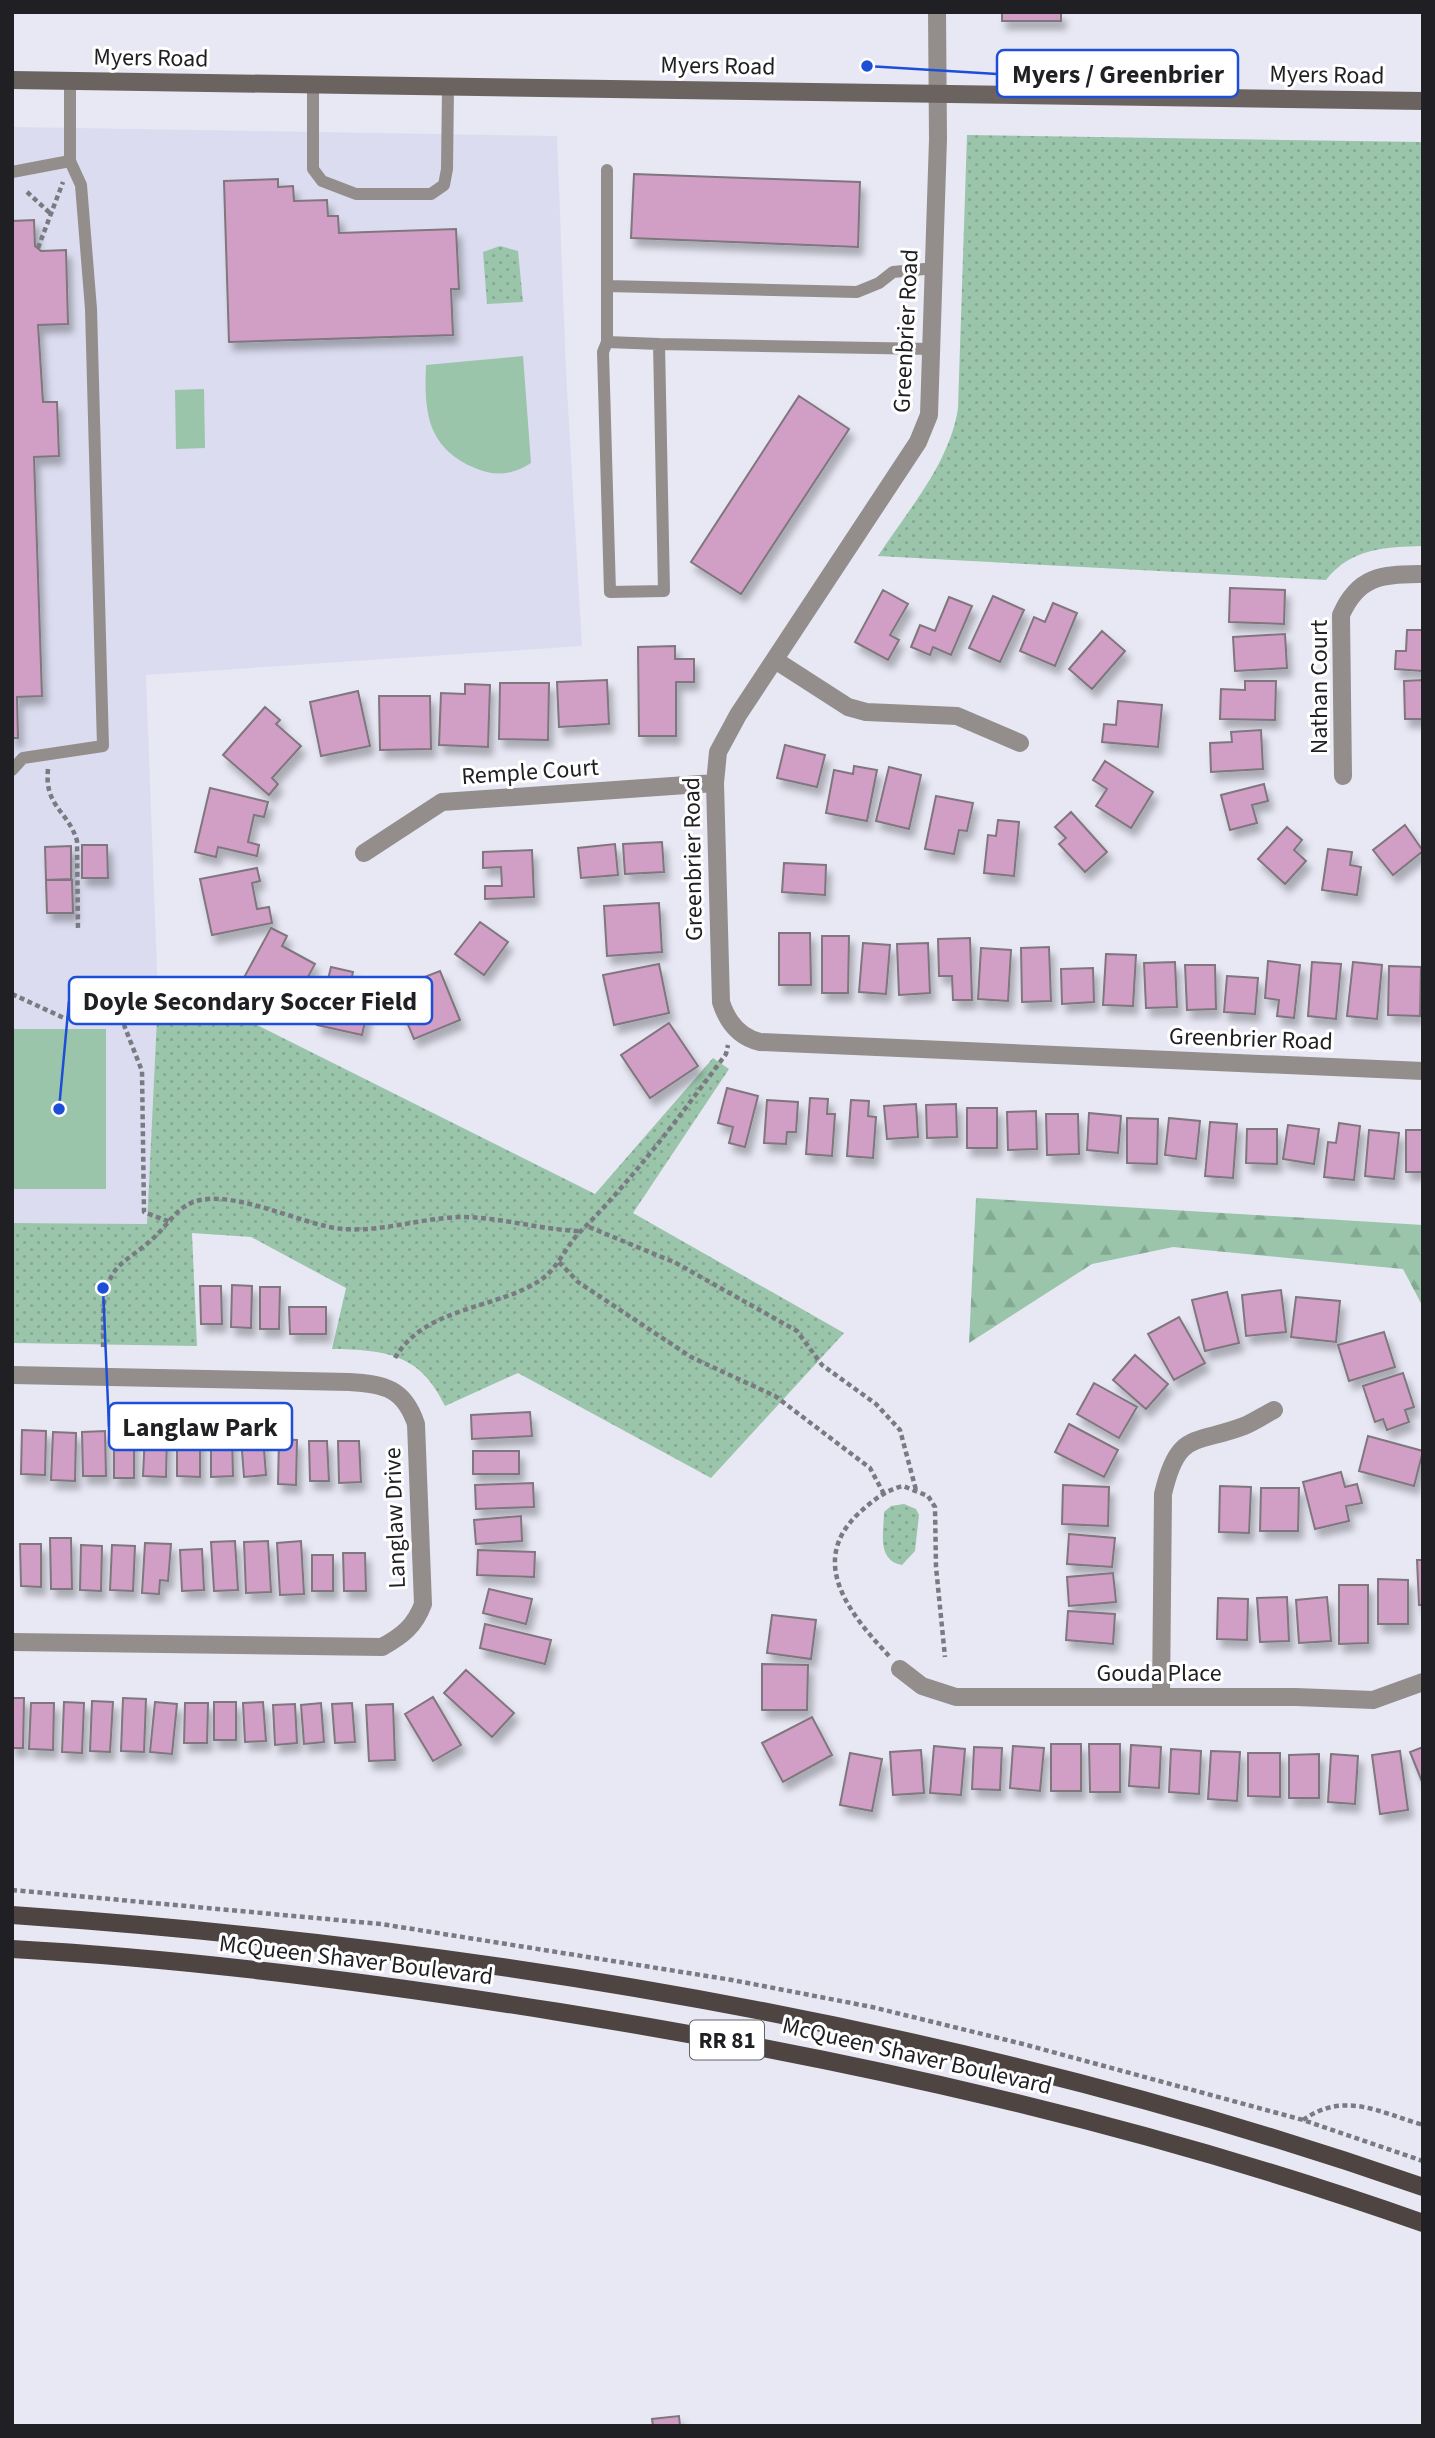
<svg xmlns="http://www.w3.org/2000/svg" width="1435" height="2438" viewBox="0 0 1435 2438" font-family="'Source Sans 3',sans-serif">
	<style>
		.built { fill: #dbdcef }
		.grass { fill: url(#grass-dots) }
		.forest { fill: url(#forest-firs) }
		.pitch { fill: #9ac5aa }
		.building { fill: #d19ec5; stroke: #80767d; stroke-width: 2; filter: url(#shadow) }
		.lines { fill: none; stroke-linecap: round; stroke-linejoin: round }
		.path { stroke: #7a7a82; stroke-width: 4.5; stroke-dasharray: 5 3.5; stroke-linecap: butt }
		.lane { stroke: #938e8c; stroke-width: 12 }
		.street { stroke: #938e8c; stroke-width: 18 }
		.secondary { stroke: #6b6360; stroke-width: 18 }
		.primary { stroke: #4e4542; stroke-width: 18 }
		.labels { text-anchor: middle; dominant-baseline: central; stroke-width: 6; stroke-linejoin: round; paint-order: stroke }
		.shield { fill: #fff; stroke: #636366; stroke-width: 2 }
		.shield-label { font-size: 23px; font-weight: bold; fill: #202024 }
		.street-label { font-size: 24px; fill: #202024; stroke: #fff }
		.leader { fill: none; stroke: #1d4ed8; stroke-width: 2.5 }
		.callout-dot { fill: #1d4ed8; stroke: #fff; stroke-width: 2.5 }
		.callout { fill: #fff; stroke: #1d4ed8; stroke-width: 2.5 }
		.callout-label { font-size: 26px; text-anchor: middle; font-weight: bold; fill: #202024 }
	</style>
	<defs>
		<pattern id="grass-dots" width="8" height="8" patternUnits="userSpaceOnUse" patternTransform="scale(1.75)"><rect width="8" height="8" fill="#9ac5aa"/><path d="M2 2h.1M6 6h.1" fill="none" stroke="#84a992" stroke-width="1.8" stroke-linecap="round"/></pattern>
		<pattern id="forest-firs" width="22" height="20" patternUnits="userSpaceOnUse" patternTransform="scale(1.75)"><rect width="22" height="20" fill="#9ac5aa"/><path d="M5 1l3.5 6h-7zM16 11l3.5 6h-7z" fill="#84a992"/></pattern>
		<filter id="shadow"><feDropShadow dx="4.5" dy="8" stdDeviation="3.5" flood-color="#0004"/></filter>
	</defs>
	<rect width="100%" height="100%" fill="#e7e8f4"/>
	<path class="built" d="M12 127 557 136 566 371 582 646 146 675 158 997 147 1224 12 1223Z"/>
	<path class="grass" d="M967 135 1423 142V546C1385 547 1351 548 1326 580L878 556C908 510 950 463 958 408Z
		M500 246 518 251 523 302 487 304 483 252Z
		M199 996 595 1194 713 1058 729 1069 633 1213 844 1333 711 1478 518 1373 445 1406C420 1353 385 1350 332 1349L346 1288 251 1237 192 1233 197 1346 12 1343V1223L147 1224 158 997Z
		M904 1504 916 1509 919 1515 915 1551 902 1565C876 1560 884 1531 884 1512L891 1506Z"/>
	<path class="forest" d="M976 1198 1423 1225V1307L1403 1269 1173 1247 1092 1264 969 1343Z"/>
	<path class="pitch" d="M523 356 531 463C512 475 496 477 475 468 427 448 424 412 426 365Z
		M204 389 205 448 176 449 175 390Z
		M12 1029H106V1189H12Z"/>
	<path class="building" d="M1002 12H1061V21H1002Z
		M634 174 860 182 858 247 631 238Z
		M278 179V187L293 186 294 201 327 200 328 216H338L339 233 456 229 459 289H451L453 335 229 342 224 181Z
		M34 220 35 246 41 251 66 250 68 324 38 325 43 402H57L59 456 34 457 42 696 17 697 18 738H12V221Z
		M799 396 849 429 741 594 691 562Z
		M1230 588 1285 590 1284 624 1229 622Z
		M883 590 908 604 890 635 899 640 888 660 855 642Z
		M993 596 1024 610 1000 662 969 648Z
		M949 597 972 606 951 655 933 647 930 655 911 647 920 625 935 631Z
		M1053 603 1077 613 1055 666 1020 651 1034 617 1045 622Z
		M1407 630H1423V671L1395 669 1396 651H1406Z
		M1102 631 1125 651 1092 689 1069 669Z
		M1285 634 1287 668 1235 671 1233 637Z
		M675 646V659H694V682H676V736H639L638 647Z
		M607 680 609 724 559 727 557 682Z
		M1423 680V719H1405L1404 681Z
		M1245 681H1276L1275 720 1220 719 1221 689 1245 690Z
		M500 683H549L548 740 499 739Z
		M465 684 490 685 488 747 439 745 441 693 465 694Z
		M358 691 370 746 321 756 310 702Z
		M379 696H430L431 749 380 750Z
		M1118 701 1162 705 1158 747 1102 742 1104 724 1116 725Z
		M265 707 280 720 276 724 301 746 272 778 278 784 269 795 223 755Z
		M1261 730 1263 769 1211 772 1210 743 1232 742 1231 732Z
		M785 745 825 755 817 787 777 778Z
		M1105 761 1153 792 1131 828 1096 806 1107 789 1093 780Z
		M854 766 877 770 867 821 826 813 834 770 853 774Z
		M889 767 921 775 909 829 876 821Z
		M1264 784 1268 801 1252 805 1257 823 1230 830 1221 795Z
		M210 788 268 802 264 817 254 815 248 842 259 845 257 856 218 847 216 857 195 852Z
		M936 796 973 803 967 831 959 830 954 854 925 849Z
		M1071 812 1107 852 1085 872 1059 844 1066 838 1055 827Z
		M998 820 1019 822 1014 876 984 873 988 835 996 836Z
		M1405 825 1423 851 1393 875 1373 850Z
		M1287 827 1302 840 1294 850 1306 861 1285 884 1258 859Z
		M662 842 664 872 625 874 623 844Z
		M615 844 618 875 581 878 578 848Z
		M82 845H107L108 878H82Z
		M71 846V879L46 880 45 847Z
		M1328 849 1352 852 1350 865 1361 867 1357 895 1322 890Z
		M532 850 534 897 485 899V886H502L501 867 483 868V852Z
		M784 863 826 865 825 895 782 892Z
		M257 868 260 881 252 883 257 909 269 907 272 923 212 935 200 879Z
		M46 880H72L73 913H47Z
		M659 903 662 952 607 956 604 906Z
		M480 922 508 942 484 975 455 954Z
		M271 928 287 936 282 946 315 964 290 1010 241 983Z
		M779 933H810L811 985H779Z
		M822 936H849L848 993H822Z
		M970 938 972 1000H953L952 976H939L938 939Z
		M863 943 890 945 886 994 859 992Z
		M928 943 930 993 899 995 897 944Z
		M1049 947 1051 1001 1022 1002 1021 948Z
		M981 948 1011 950 1008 1001 978 999Z
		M1106 954 1136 955 1133 1006 1103 1005Z
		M1268 961 1300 965 1294 1018 1277 1016 1279 1000 1265 998Z
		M1175 962 1177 1007 1146 1008 1144 963Z
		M1312 962 1341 964 1336 1019 1308 1016Z
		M1353 962 1382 965 1377 1019 1347 1016Z
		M659 964 669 1013 614 1025 603 975Z
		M1185 965H1215L1216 1009 1187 1010Z
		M1389 966 1421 967 1420 1016 1388 1015Z
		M331 967 353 972 351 981 373 986 362 1035 317 1025Z
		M1093 968 1094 1002 1062 1004 1061 969Z
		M440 971 460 1020 414 1039 393 989Z
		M1227 976 1258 978 1255 1014 1224 1012Z
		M669 1023 698 1066 650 1098 621 1055Z
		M727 1088 758 1096 745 1147 729 1143 733 1127 718 1123Z
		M810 1098 828 1099 827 1114H835L832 1156 806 1154Z
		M767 1100 798 1102 796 1132H787L786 1144 764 1143Z
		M851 1100 869 1101 868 1116 876 1117 873 1158 847 1156Z
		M916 1104 918 1137 887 1139 884 1106Z
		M956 1104 957 1137 927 1138 926 1105Z
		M967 1108H997V1148H967Z
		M1036 1111 1037 1149 1008 1150 1007 1112Z
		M1089 1113 1121 1116 1118 1153 1087 1150Z
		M1046 1114H1078L1079 1154 1047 1155Z
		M1127 1118 1158 1119 1157 1164 1127 1163Z
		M1169 1118 1200 1121 1196 1159 1165 1155Z
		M1210 1122 1237 1124 1233 1178 1205 1176Z
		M1339 1123 1360 1126 1354 1180 1324 1177 1328 1142 1336 1143Z
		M1288 1125 1319 1129 1314 1164 1283 1159Z
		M1247 1129H1277V1164L1246 1163Z
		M1369 1130 1399 1133 1394 1179 1365 1176Z
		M1406 1130H1423V1172H1406Z
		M232 1285 252 1286 251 1328 231 1327Z
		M200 1286H221L222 1324H201Z
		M260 1287H280L279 1329H260Z
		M1281 1290 1286 1332 1246 1336 1242 1295Z
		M1227 1292 1239 1343 1205 1351 1192 1300Z
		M1296 1297 1340 1301 1336 1342 1291 1337Z
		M289 1307H326V1334H290Z
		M1179 1317 1205 1363 1174 1380 1148 1334Z
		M1384 1332 1395 1367 1349 1381 1338 1345Z
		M1135 1355 1168 1384 1146 1409 1113 1380Z
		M1403 1373 1414 1407 1405 1410 1409 1422 1387 1430 1383 1419 1375 1422 1363 1386Z
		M1094 1383 1137 1407 1119 1438 1077 1414Z
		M530 1412 532 1436 472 1439 471 1415Z
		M1069 1424 1118 1450 1104 1477 1055 1452Z
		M22 1430 46 1431 45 1475 21 1474Z
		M105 1431 106 1476H83L82 1432Z
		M114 1431H134V1478H114Z
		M53 1432 76 1433 75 1481 51 1480Z
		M145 1433 167 1434 166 1477 143 1476Z
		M232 1434 233 1476 211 1477V1435Z
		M177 1436H200V1477L177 1476Z
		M1368 1436 1423 1451 1414 1486 1359 1471Z
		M263 1437 266 1475 244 1477 241 1438Z
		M279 1439 297 1440 296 1485 278 1484Z
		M309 1441H327L329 1481H310Z
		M338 1441H359L361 1482 339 1483Z
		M473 1451H519V1474H473Z
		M1341 1472 1345 1487 1357 1484 1362 1503 1346 1506 1349 1521 1315 1529 1303 1482Z
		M533 1483 534 1507 476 1509 475 1485Z
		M1063 1485 1109 1487 1108 1526 1062 1524Z
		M1220 1486 1251 1487 1249 1533 1219 1532Z
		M1261 1488H1299L1298 1531H1260Z
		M521 1516 522 1541 476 1544 474 1520Z
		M1069 1534 1115 1538 1112 1567 1067 1564Z
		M50 1538H71L72 1589H51Z
		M235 1541 238 1590 214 1591 211 1542Z
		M268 1541 271 1592 246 1593 244 1542Z
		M301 1541 304 1594 280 1595 277 1543Z
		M145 1543 171 1544 168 1581 160 1580 159 1594 142 1593Z
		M20 1544H41V1587L21 1586Z
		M81 1545 102 1546 101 1591 80 1590Z
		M112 1545 135 1546 133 1591 110 1590Z
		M202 1549 204 1590 182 1591 180 1550Z
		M478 1550 535 1552 534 1577 477 1575Z
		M343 1553H365L366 1591H344Z
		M312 1555H333V1591H312Z
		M1417 1560H1423V1605H1419Z
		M1113 1573 1116 1602 1069 1606 1067 1577Z
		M1378 1579 1408 1580V1624H1378Z
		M1339 1585H1368V1643L1339 1644Z
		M489 1589 532 1599 526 1624 483 1613Z
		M1287 1597 1289 1641 1260 1642 1257 1598Z
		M1327 1597 1331 1641 1299 1643 1296 1600Z
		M1218 1598 1248 1599 1247 1640 1217 1639Z
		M1068 1611 1115 1614 1113 1644 1066 1640Z
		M772 1615 816 1620 811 1659 767 1653Z
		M485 1624 551 1640 545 1664 480 1648Z
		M762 1664 808 1665 807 1710H762Z
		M466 1670 514 1713 492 1737 444 1693Z
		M433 1697 461 1745 433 1761 405 1714Z
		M12 1698H24L23 1748H12Z
		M123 1698 146 1699 144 1752 121 1751Z
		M92 1701 113 1702 110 1752 90 1751Z
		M64 1702 84 1703 82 1753 62 1752Z
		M155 1702 177 1704 172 1754 150 1752Z
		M214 1702H236V1740H214Z
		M263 1702 266 1741 245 1742 243 1703Z
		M31 1703H54L53 1750 29 1749Z
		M185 1703H208L207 1743H184Z
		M321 1703 324 1742 304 1744 301 1705Z
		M352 1703 355 1742 335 1743 332 1704Z
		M295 1704 297 1743 275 1745 273 1705Z
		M393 1704 395 1760 369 1761 366 1705Z
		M812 1717 832 1755 783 1782 762 1743Z
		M1051 1744H1081V1791H1051Z
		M1089 1744H1120V1792H1090Z
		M1131 1745 1161 1747 1159 1788 1129 1786Z
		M934 1746 965 1749 961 1795 930 1793Z
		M1013 1746 1044 1748 1040 1791 1010 1788Z
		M974 1747 1002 1748 1000 1790 972 1789Z
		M1423 1747V1784L1410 1752Z
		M1171 1749 1201 1751 1199 1794 1169 1792Z
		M921 1750 924 1793 893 1795 890 1752Z
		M1211 1751 1240 1752 1237 1801 1208 1799Z
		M1400 1751 1408 1810 1380 1814 1372 1755Z
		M850 1753 882 1759 872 1811 840 1805Z
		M1248 1753H1280V1797L1248 1796Z
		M1319 1754V1798H1289V1755Z
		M1331 1754 1358 1756 1355 1804 1328 1802Z
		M679 2416 680 2426H653L652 2419Z"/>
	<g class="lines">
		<path class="path" d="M27 192 51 214
			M38 248 63 182
			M48 769C44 807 68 810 77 841L78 931
			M12 994 64 1018H116L124 1025 142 1071 144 1212 170 1222
			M589 1227 676 1263 797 1331 822 1365 876 1404 900 1430 916 1490
			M559 1262 578 1282 691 1357 775 1396 870 1468 884 1494
			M103 1347C104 1321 99 1285 120 1265 129 1257 140 1250 149 1242 163 1231 172 1214 187 1205 224 1183 302 1226 343 1229 385 1232 423 1217 465 1217 504 1218 542 1230 581 1231
			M395 1358C424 1307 496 1309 539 1281 558 1269 565 1247 580 1232 634 1178 680 1116 726 1054L728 1045
			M889 1656C851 1615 807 1563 858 1514 871 1502 885 1490 903 1486L928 1496 935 1507 936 1567 945 1657
			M12 1890 381 1924 732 1980 872 2007 1023 2044 1303 2120 1423 2161
			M1303 2120C1344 2091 1379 2112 1423 2125"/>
		<path class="lane" d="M313 84V169L322 181 356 194H431L444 185 447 169 448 87
			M12 172 70 161
			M607 286V170
			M607 342 659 344
			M932 349 659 344 664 591 610 592 603 352 607 342V286L857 292 879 283 893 272 935 268
			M12 770 23 758 103 746 91 309 81 185 70 161V81"/>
		<path class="street" d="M937 12 938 139 929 415 918 442 738 715 718 752 715 783 721 1002C727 1021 739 1037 760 1042L1423 1071
			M775 660 848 707 866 712 957 716 1020 743
			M1343 776 1341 615C1359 574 1383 575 1423 574
			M364 853 442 802 715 783
			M12 1375 349 1382C384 1384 404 1388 416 1424L423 1604C415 1626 402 1636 382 1647L12 1642
			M900 1669 922 1686 956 1697H1296L1373 1700 1423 1682
			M1161 1697 1163 1494C1178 1430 1194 1445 1244 1426 1254 1422 1264 1415 1274 1410"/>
		<path class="secondary" d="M12 80 1423 101"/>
		<path class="primary" d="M12 1915C490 1948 969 2029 1423 2187
			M12 1949C195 1959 378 1983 559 2012 852 2059 1143 2124 1423 2223"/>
	</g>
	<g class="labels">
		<rect class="shield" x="690" y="2020.5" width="74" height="39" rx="5"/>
		<g class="shield-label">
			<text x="727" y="2040">RR 81</text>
		</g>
		<g class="street-label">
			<text transform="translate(151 58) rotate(1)">Myers Road</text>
			<text transform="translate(718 66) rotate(1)">Myers Road</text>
			<text transform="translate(1327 75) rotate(1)">Myers Road</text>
			<text transform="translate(906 331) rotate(-87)">Greenbrier Road</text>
			<text transform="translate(1319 687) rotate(-90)">Nathan Court</text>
			<text transform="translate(530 772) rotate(-4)">Remple Court</text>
			<text transform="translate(693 859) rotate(-91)">Greenbrier Road</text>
			<text transform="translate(1251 1039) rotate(2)">Greenbrier Road</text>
			<text transform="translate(395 1518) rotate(-92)">Langlaw Drive</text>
			<text x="1159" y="1673">Gouda Place</text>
			<text transform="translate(356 1960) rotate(7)">McQueen Shaver Boulevard</text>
			<text transform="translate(917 2056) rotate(13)">McQueen Shaver Boulevard</text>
		</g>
	</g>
	<path class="leader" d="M867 66L997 74M59 1109L69 1001M103 1288L109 1427"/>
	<g class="callout-dot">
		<circle cx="867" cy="66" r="7"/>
		<circle cx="59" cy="1109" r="7"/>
		<circle cx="103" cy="1288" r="7"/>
	</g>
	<g class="callout">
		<rect x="997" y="50" width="241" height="47" rx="7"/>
		<rect x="69" y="977" width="363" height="47" rx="7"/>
		<rect x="109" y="1403" width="183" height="47" rx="7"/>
	</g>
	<g class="callout-label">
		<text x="1118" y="83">Myers / Greenbrier</text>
		<text x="250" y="1010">Doyle Secondary Soccer Field</text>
		<text x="200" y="1436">Langlaw Park</text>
	</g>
	<rect width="1435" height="2438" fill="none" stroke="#202024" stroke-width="28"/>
</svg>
